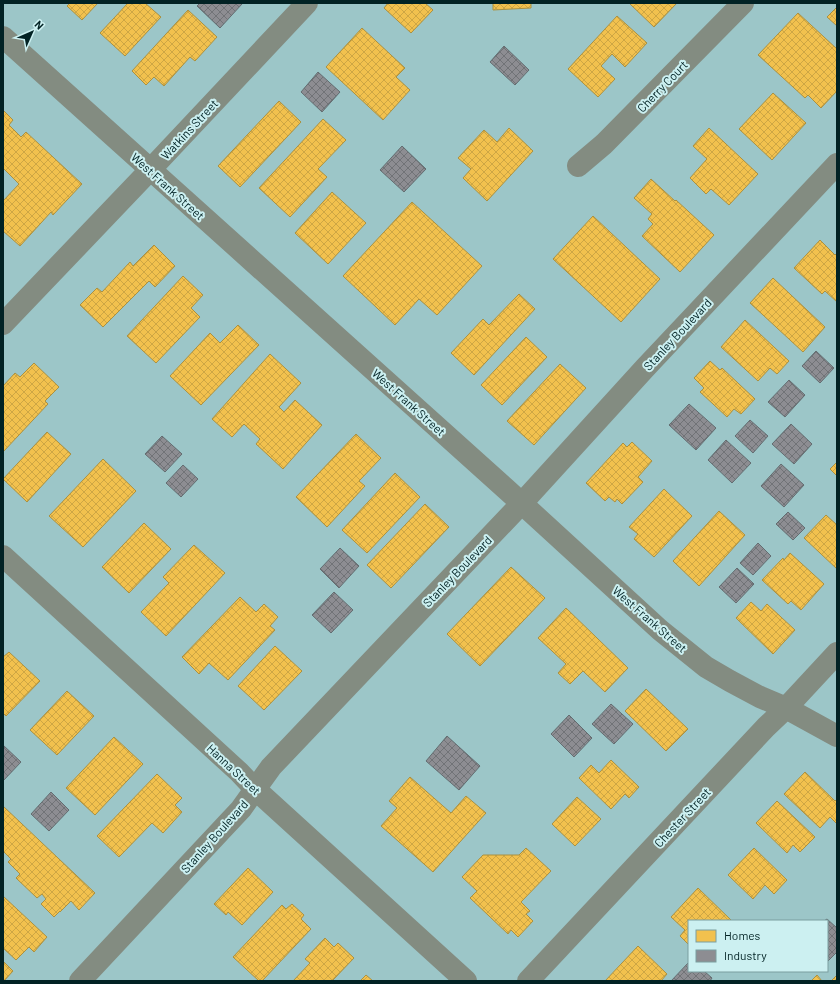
<svg xmlns="http://www.w3.org/2000/svg" width="840" height="984" viewBox="0 0 840 984" font-family="Barlow,sans-serif">
	<style>
		.homes { fill: url(#homes-cross-hatch); stroke: #aa9141 }
		.industry { fill: url(#industry-cross-hatch); stroke: #636d71 }
		.lines { fill: none; stroke-linecap: round; stroke-linejoin: round }
		.minor { stroke: #838c81; stroke-width: 22 }
		.labels { text-anchor: middle; dominant-baseline: central; stroke-width: 4; stroke-linejoin: round; paint-order: stroke }
		.street-label { font-size: 12px; fill: #022224; stroke: #ccf0f1 }
	</style>
	<defs>
		<pattern id="homes-cross-hatch" width="8" height="8" patternUnits="userSpaceOnUse"><rect width="8" height="8" fill="#f2c14e"/><path d="M0 0l8 8M0 8l8-8" fill="none" stroke="#cea644"/></pattern>
		<pattern id="industry-cross-hatch" width="8" height="8" patternUnits="userSpaceOnUse"><rect width="8" height="8" fill="#8d8d92"/><path d="M0 0l8 8M0 8l8-8" fill="none" stroke="#717377"/></pattern>
	</defs>
	<rect width="100%" height="100%" fill="#9cc6c8"/>
	<path class="homes" d="M70 3H98L82 20 67 6Z
		M128 3H145L161 17 125 56 100 33Z
		M388 3H425L433 10 411 33 384 8Z
		M493 3H531V8L493 10Z
		M629 3H677L654 27Z
		M837 7V26L827 17Z
		M188 10 217 37 195 61 190 57 164 86 154 77 146 85 132 71Z
		M798 13 837 49V91L821 108 808 95 805 98 758 55Z
		M617 16 647 43 625 67 612 54 601 66 615 79 598 97 568 69Z
		M362 28 405 68 396 77 410 90 383 120 326 67Z
		M773 93 806 123 772 160 739 129Z
		M279 101 301 122 240 187 218 166Z
		M3 110 13 120 9 125 21 137 26 132 82 184 53 215 51 212 20 246 3 231V201L19 184 3 168Z
		M323 119 346 140 318 169 327 177 290 217 259 188Z
		M509 128 533 151 487 201 463 178 471 169 458 158 484 130 497 142Z
		M709 128 758 174 729 205 711 189 706 194 690 178 707 159 693 146Z
		M651 179 675 201 676 200 714 235 680 272 642 236 653 224 648 219 652 214 634 198Z
		M332 192 366 223 328 264 295 233Z
		M412 202 482 266 437 315 419 299 395 325 343 276Z
		M593 216 660 279 621 322 553 259Z
		M820 240 835 255 837 253V302L825 291 822 294 794 268Z
		M154 245 175 266 155 287 149 281 103 327 80 305 97 288 102 292 130 262 133 266Z
		M183 276 203 295 191 308 200 317 156 363 127 336Z
		M773 278 825 327 803 352 750 303Z
		M519 294 535 309 474 375 451 353 483 319 489 325Z
		M745 320 789 361 777 374 770 368 758 381 721 347Z
		M238 325 259 345 201 405 170 376 210 333 220 343Z
		M526 337 547 357 502 405 481 385Z
		M270 354 301 383 279 407 284 412 295 400 322 425 283 469 256 444 260 439 244 424 232 437 212 419Z
		M710 361 720 370 722 368 755 399 741 414 734 409 727 417 700 392 704 388 694 378Z
		M34 363 59 387 45 401 48 404 3 452V386L15 373 20 377Z
		M560 364 586 388 534 445 507 421Z
		M47 432 71 454 27 502 3 479Z
		M356 434 381 458 359 481 365 486 327 527 296 497Z
		M632 442 652 461 638 477 643 482 622 504 617 499 615 502 609 497 605 501 586 483 623 443 627 447Z
		M103 459 136 491 83 547 49 516Z
		M837 462V476L830 469Z
		M395 473 420 497 367 553 342 530Z
		M664 489 692 516 654 557 634 539 638 534 629 527Z
		M425 504 449 527 391 588 367 565Z
		M719 511 745 535 699 586 673 561Z
		M826 515 837 525V569L804 538Z
		M144 523 171 549 129 593 102 567Z
		M194 545 225 573 166 636 141 612 169 583 163 577Z
		M790 553 824 584 801 610 791 601 788 604 762 580 783 558 784 560Z
		M511 567 545 598 480 666 447 634Z
		M240 597 256 612 264 604 278 617 270 626 275 630 228 680 209 663 199 674 182 657Z
		M751 602 761 611 767 604 795 630 773 654 736 618Z
		M566 608 628 668 605 692 583 671 570 684 558 673 566 664 538 638Z
		M275 646 302 671 264 710 238 686Z
		M9 652 40 681 6 716 3 713V657Z
		M646 689 688 729 666 751 625 711Z
		M67 691 94 716 57 755 30 730Z
		M114 737 143 764 95 815 66 788Z
		M611 760 639 787 629 798 625 794 611 809 579 778 591 765 599 773Z
		M805 772 835 801 837 799V824L830 817 820 828 784 794Z
		M157 774 182 798 175 805 182 812 163 833 152 823 119 857 97 836Z
		M410 777 451 813 466 796 486 813 433 872 381 826 397 808 389 801Z
		M577 797 601 819 575 846 552 824Z
		M777 801 815 837 800 852 793 845 787 853 756 823Z
		M3 806 95 893 79 910 71 901 60 912V911L54 917 41 904 46 899 42 894 37 898 16 878 20 874 8 862 11 859 3 851Z
		M526 848 551 871 521 902 530 911 526 914 533 921 518 937 511 930 508 934 470 898 477 891 462 877 483 855H519Z
		M754 848 787 880 774 894 765 885 753 899 728 875Z
		M248 868 273 892 242 925 228 912 226 915 214 904Z
		M698 888 732 921H689V945L680 936 685 930 671 917Z
		M3 896 47 937 34 952 29 947 16 960 3 948Z
		M292 904 304 915 301 919 311 929 262 981H259L233 957 282 905 286 909Z
		M325 938 334 947 338 943 354 958 333 980 334 981H293L310 963 305 959Z
		M638 946 667 974 661 981H605Z
		M3 961 13 971 4 981H3Z
		M366 975 373 981H360Z
		M817 975 822 981H811Z
		M837 975V981H831Z"/>
	<path class="industry" d="M200 3H240L242 4 220 28 197 6Z
		M504 46 529 70 515 85 490 62Z
		M318 72 340 92 322 112 301 92Z
		M402 146 426 169 404 192 380 170Z
		M816 351 834 368 820 383 802 366Z
		M789 380 805 395 785 417 768 402Z
		M689 404 716 428 696 450 669 425Z
		M750 420 768 436 753 453 735 436Z
		M791 424 812 444 794 464 772 444Z
		M162 436 182 454 165 472 145 454Z
		M726 440 751 463 732 483 708 460Z
		M781 464 804 485 784 507 761 486Z
		M183 465 198 479 181 497 166 483Z
		M788 512 805 528 793 540 776 524Z
		M758 543 771 556 753 575 740 563Z
		M340 548 359 566 339 588 320 569Z
		M737 568 754 584 736 603 719 587Z
		M334 592 353 610 331 633 312 615Z
		M611 704 633 724 614 744 592 724Z
		M569 715 592 738 574 757 551 734Z
		M447 736 480 766 459 790 426 761Z
		M3 745 21 762 3 781Z
		M51 792 69 810 49 831 31 814Z
		M827 919 837 928V952L828 961 827 960V921H824Z
		M689 962V971H704L712 978 710 981H671Z"/>
	<g class="lines">
		<path class="minor" d="M3 37 506 489 660 630 706 667 730 681 760 697 786 708 837 736
			M578 166 604 144 743 3
			M3 324 150 170 307 3
			M3 556 239 772 255 789 466 981
			M80 981 241 809 271 767 522 503 645 368 837 164
			M528 981 766 727 786 708 837 653"/>
	</g>
	<g class="labels">
		<g class="street-label">
			<text transform="translate(662 86) rotate(-46)">Cherry Court</text>
			<text transform="translate(189 129) rotate(-47)">Watkins Street</text>
			<text transform="translate(168 186) rotate(42)">West Frank Street</text>
			<text transform="translate(677 334) rotate(-47)">Stanley Boulevard</text>
			<text transform="translate(409 402) rotate(42)">West Frank Street</text>
			<text transform="translate(457 571) rotate(-46)">Stanley Boulevard</text>
			<text transform="translate(650 619) rotate(41)">West Frank Street</text>
			<text transform="translate(234 769) rotate(43)">Hanna Street</text>
			<text transform="translate(682 817) rotate(-47)">Chester Street</text>
			<text transform="translate(214 836) rotate(-48)">Stanley Boulevard</text>
		</g>
	</g>
	<rect width="840" height="984" fill="none" stroke="#022224" stroke-width="8"/>
	<rect x="688" y="920" width="140" height="52" fill="#ccf0f1" stroke="#7b9e9f"/>
	<rect x="696" y="930" width="20" height="12" fill="#f2c14e" stroke="#7b9e9f"/>
	<text x="724" y="940" font-size="12" fill="#022224">Homes</text>
	<rect x="696" y="950" width="20" height="12" fill="#8d8d92" stroke="#7b9e9f"/>
	<text x="724" y="960" font-size="12" fill="#022224">Industry</text>
	<g transform="translate(32 32) rotate(45)" stroke="#ccf0f1" stroke-width="3" paint-order="stroke">
	<path d="M0-3L7 15L0 10L-7 15Z" fill="#022224"/>
	<text y="-6" font-size="11" font-weight="bold" text-anchor="middle" fill="#022224">N</text>
	</g>
</svg>
